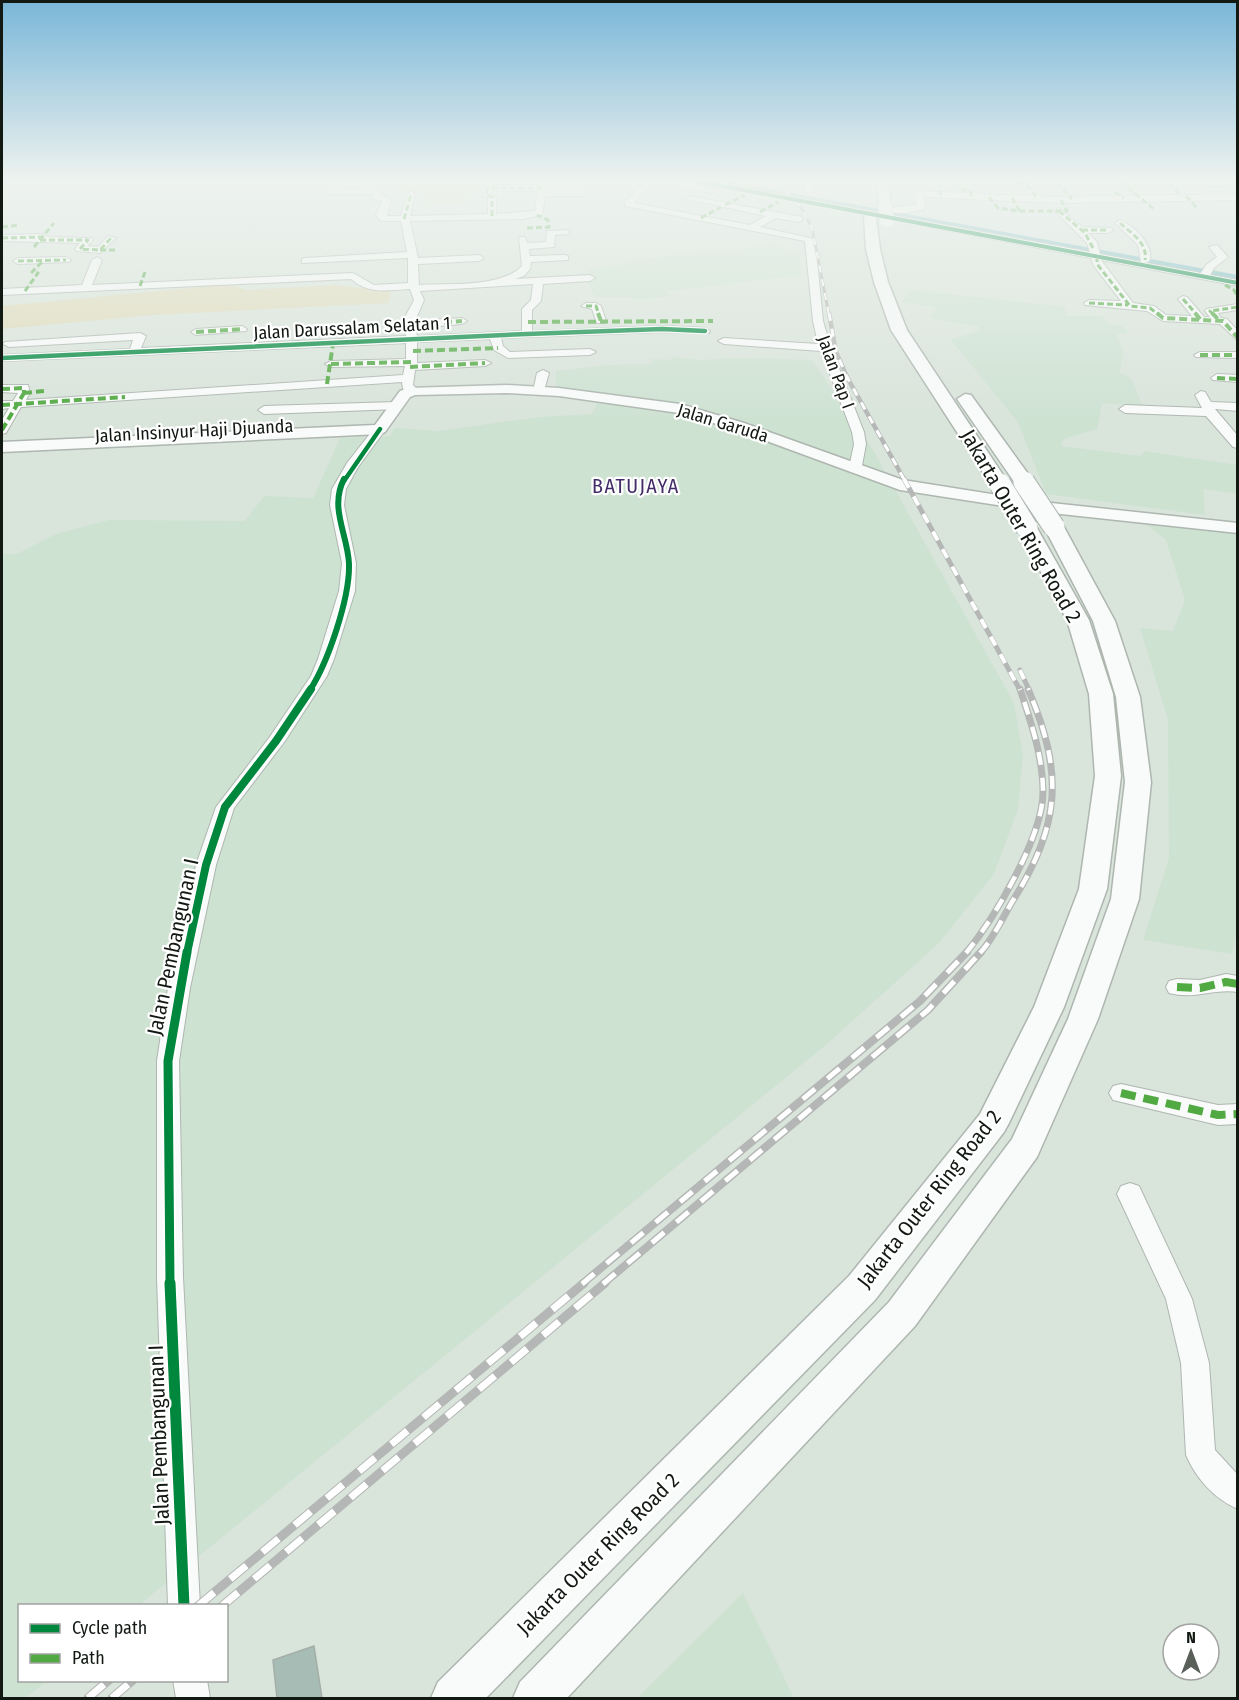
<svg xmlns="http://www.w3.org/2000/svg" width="1239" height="1700" viewBox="0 0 1239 1700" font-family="'Fira Sans Condensed',sans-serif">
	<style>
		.built { fill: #cee2d2 }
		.green { fill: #dedab9 }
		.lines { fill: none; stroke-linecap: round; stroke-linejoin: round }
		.river { fill: #75b8c0; fill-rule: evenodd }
		.building { fill: #a6bcb4; stroke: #a4aea8; stroke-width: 1.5 }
		.minor-casing { stroke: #aeb6b0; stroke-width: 2 }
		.major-casing { stroke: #aeb6b0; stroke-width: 3 }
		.highway-casing { stroke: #aeb6b0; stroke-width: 3 }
		.minor { fill: #f9fbfa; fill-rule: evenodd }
		.major { fill: #f9fbfa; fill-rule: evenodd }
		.highway { fill: #f9fbfa; fill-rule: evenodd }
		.rail-far5-casing { stroke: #b4b7b5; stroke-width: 3 }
		.rail-far4-casing { stroke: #b4b7b5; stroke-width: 4.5 }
		.rail-far3-casing { stroke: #b4b7b5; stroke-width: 5 }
		.rail-far2-casing { stroke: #b4b7b5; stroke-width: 7 }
		.rail-far1-casing { stroke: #b4b7b5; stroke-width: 8 }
		.rail-casing { stroke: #b4b7b5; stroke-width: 9 }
		.rail-far5 { stroke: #fff; stroke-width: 2; stroke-dasharray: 7; stroke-linecap: butt }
		.rail-far4 { stroke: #fff; stroke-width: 3; stroke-dasharray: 8; stroke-linecap: butt }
		.rail-far3 { stroke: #fff; stroke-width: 4; stroke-dasharray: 10; stroke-linecap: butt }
		.rail-far2 { stroke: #fff; stroke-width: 4.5; stroke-dasharray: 13; stroke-linecap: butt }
		.rail-far1 { stroke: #fff; stroke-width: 5; stroke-dasharray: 16; stroke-linecap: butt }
		.rail { stroke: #fff; stroke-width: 7; stroke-dasharray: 21; stroke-linecap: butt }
		.highway-bridge-far1-casing { stroke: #aeb6b0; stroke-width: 15; stroke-linecap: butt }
		.highway-bridge-casing { stroke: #aeb6b0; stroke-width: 23; stroke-linecap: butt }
		.highway-bridge-far1 { stroke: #f9fbfa; stroke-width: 14 }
		.highway-bridge { stroke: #f9fbfa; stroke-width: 21 }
		.quiet-far2 { stroke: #51a942; stroke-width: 3; stroke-dasharray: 6 3; stroke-linecap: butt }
		.quiet-far1 { stroke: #51a942; stroke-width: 4; stroke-dasharray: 8 4; stroke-linecap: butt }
		.quiet { stroke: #51a942; stroke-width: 8; stroke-dasharray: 15 8; stroke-linecap: butt }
		.cycleway-far5-casing { stroke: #fff; stroke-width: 5 }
		.cycleway-far4-casing { stroke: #fff; stroke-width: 7 }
		.cycleway-far3-casing { stroke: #fff; stroke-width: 9 }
		.cycleway-far2-casing { stroke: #fff; stroke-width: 11 }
		.cycleway-far1-casing { stroke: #fff; stroke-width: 13 }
		.cycleway-casing { stroke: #fff; stroke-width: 15 }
		.cycleway-far5 { stroke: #00873e; stroke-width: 4 }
		.cycleway-far4 { stroke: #00873e; stroke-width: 4.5 }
		.cycleway-far3 { stroke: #00873e; stroke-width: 6 }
		.cycleway-far2 { stroke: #00873e; stroke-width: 8 }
		.cycleway-far1 { stroke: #00873e; stroke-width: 9 }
		.cycleway { stroke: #00873e; stroke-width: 11 }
		.labels { text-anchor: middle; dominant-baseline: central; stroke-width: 4.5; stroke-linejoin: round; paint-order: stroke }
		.far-street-label { font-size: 18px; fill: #121913; stroke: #fff }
		.far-quarter-label { font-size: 20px; letter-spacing: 1.5px; fill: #412c67; stroke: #fff }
		.street-label { font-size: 21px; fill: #121913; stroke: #fff }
	</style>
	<rect width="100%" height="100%" fill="#d9e4db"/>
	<path class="built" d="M777 245 800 254 802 275 667 291 671 296 636 300 631 297H595L588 285 589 269 625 264 637 259Z
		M911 290 1065 307 1066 316H1103L1109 325H1122L1128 333 1117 334 1123 352 1120 373 1131 378 1143 406 1102 403 1097 429 1063 439 1061 446 1141 456 1144 451 1237 465V494L1203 489 1205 515 1046 494 1018 422 950 339 974 333 981 327 930 318 937 307 901 302Z
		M673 357 701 360 740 358 812 360 873 450 1014 703 1023 755 1018 809 994 874 939 943 827 1044 139 1605 20 1606V1680L47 1681 25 1698H2V554H17L56 534 109 520 245 521 264 496 313 498 340 438 390 436 394 428 440 431 539 417 592 414 599 398 556 392V371L608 365 652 364 651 359 670 360Z
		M1145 524 1237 534 1238 925 1232 954 1143 940 1169 858 1168 720 1140 628 1173 631 1185 600 1166 540Z
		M743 1593 794 1698H637Z"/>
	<path class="green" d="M410 182H491L465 196 467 202 463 205 429 203 423 193H397L402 185Z
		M334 285 391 291 389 303 153 315 2 329V306L211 286H235L247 290Z"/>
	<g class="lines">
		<path class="river" d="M709 182H732L1238 275V283L715 185Z"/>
	</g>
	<path class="building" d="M314 1646 322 1698H277L273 1660Z"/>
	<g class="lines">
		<g class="minor-casing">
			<path id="minor" d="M541 182H549L546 190H584L588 193 584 196H545L542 215 523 219 410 221 418 258 479 255 484 258 479 261 418 264 419 285C449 283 501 288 522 266L519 237H525L527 243 546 242 547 231 569 230V234L555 235 554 247 529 249 530 256 565 255 568 256V260L531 262 530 269 524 276 515 279 590 275 595 278 590 281 543 284 541 301 532 310V331L662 326 705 328 710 331 709 333 662 332 501 338 503 346 510 352 590 349 596 352 590 355 508 358 494 350 490 339 417 342V363L485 360 491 363 485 366 415 370 413 385 417 389 411 393 403 389 402 382 21 407 6 433 2 434V420L9 408 2 409V401H13L18 393 2 392V385H28L30 393 26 400 403 375 405 366 331 367 325 364 331 361 406 359V343L2 361V355L130 349 133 340 9 347 3 344 5 342 140 333 146 336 141 348 406 336 404 319 414 300 410 289C386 290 370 295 351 279L2 295V289L82 285 92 260 97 257 102 260 92 285 353 273 374 285 408 283V258L302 263V259L305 258 407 252 401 221H381L376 215 382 201 373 199 372 194H329L326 193V189L379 190 380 195 391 199 387 216H401L407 194 411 191 415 194 410 216 488 214V198L482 195 485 186 539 185ZM492 191H537L535 211 496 214V197L491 194ZM533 284 531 300 522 309V331L417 336 416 328 462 324 467 321 462 318 415 321 424 300 420 291Z
				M644 182H653L634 203 750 225 766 216 686 199 690 196 802 217V221L799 222 776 218 760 227 815 239 823 321 831 348 864 432 866 444 861 471H851L849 468 854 444 852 432 821 351 724 344 718 341 724 338 818 344 813 321 805 241 625 206V202Z
				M661 182H679L716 190 712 193Z
				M697 182H714L1090 252 1087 243 1055 211 1059 208 1082 227 1111 228 1113 230 1108 233H1088L1097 242 1100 254 1141 262 1138 245 1115 223 1120 220C1134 226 1153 244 1150 260L1146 263 1201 273 1206 265 1217 257 1209 247 1217 245 1228 257 1214 268 1210 275 1238 280V286L1101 260 1133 303 1154 306 1166 315 1192 316 1178 299 1183 296 1187 297 1204 317H1210L1205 311 1206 309 1238 304V310L1218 313 1221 318 1227 319 1238 331V341L1220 324 1163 321 1147 311 1085 305 1084 303 1089 300 1121 301 1094 266 1091 258Z
				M805 182H843L839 185H813L812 190 808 193 804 190Z
				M1014 182 1031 184 1041 197 1238 194V200L1061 203 923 197 926 204 924 209C912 212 897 216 887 210L891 207 917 205 914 195 921 191 1031 196 1025 188Z
				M43 234 48 237 91 238 93 240 87 246 98 247 108 236 116 238 100 253 77 251 75 249 80 243 2 241V235Z
				M66 257 71 260 69 262 18 264 13 261 18 258Z
				M596 303 601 306 606 321 605 323H597L592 309 581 306 586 303Z
				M242 326 247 329 246 331 196 335 191 332 196 329Z
				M1200 352H1238V358L1196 357 1194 355Z
				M543 370 549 373 543 394H535L533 391 537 373Z
				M1217 374 1238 375V382L1213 380 1211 378Z
				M1201 391 1205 392 1211 402 1238 403V411L1215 409 1238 436V448L1233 447 1206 416 1125 413 1119 409 1125 405 1202 408 1195 395Z
				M396 402 400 403V409L264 414 258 410 264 406Z
				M380 425 386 429 358 467 346 489 344 505 356 563 355 591 334 659 327 676 285 741 234 808 216 865 190 988 179 1061 183 1277 200 1606H168L157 1277V1061L168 988 196 865 216 807 269 738 311 676 318 659 339 591 342 563 330 505 332 489 347 463 376 426Z
				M1226 974 1238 976V992C1214 988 1194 1000 1169 993L1166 987 1169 981 1177 979 1200 980Z
				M1121 1084 1218 1105 1238 1104V1124L1218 1125 1113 1100 1109 1093 1113 1086Z
				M1130 1183 1139 1186 1192 1299 1209 1363 1215 1450 1238 1475V1509C1214 1499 1196 1478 1186 1455L1181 1363 1166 1299 1117 1194 1121 1186Z
				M173 1680H207L210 1698H176Z"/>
		</g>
		<g class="major-casing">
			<path id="major" d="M506 385 559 388 680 404 744 423 903 480 1042 502 1238 523V533L1042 512 900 490 734 429 679 413 559 396 506 393 415 395 410 397 385 432 380 434 2 452V442L375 425 400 391 408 388Z"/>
		</g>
		<g class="highway-casing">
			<path id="highway" d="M877 182H889L891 206 889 209 885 210 879 206Z
				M870 213 876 217 880 249 888 282 907 330 1009 484 1007 488H993L891 330 874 282 866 249 864 217Z
				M965 394 971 395 1031 478 1033 482 1031 486H1017L957 399Z
				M1054 521 1061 523 1064 527 1115 621 1140 697 1151 782 1139 899 1098 1019 1037 1157 915 1326 567 1698H513L520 1682 889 1302 1012 1139 1068 1019 1111 899 1125 782 1116 697 1093 621 1044 527 1047 523Z
				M1027 522 1034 524 1037 528 1089 620 1113 694 1121 776 1107 889 1064 1007 1009 1123 1004 1132 875 1300 486 1698H431L438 1682 849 1276 980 1114 1034 1007 1079 889 1095 776 1089 694 1067 620 1017 528 1020 524Z"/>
		</g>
		<use href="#minor" class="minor"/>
		<use href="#major" class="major"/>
		<use href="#highway" class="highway"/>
		<g class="rail-far5-casing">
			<path id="rail-far5" d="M775 182 801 207 812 228 829 315"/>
		</g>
		<g class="rail-far4-casing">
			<path id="rail-far4" d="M829 313 836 352 847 377 905 481"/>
		</g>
		<g class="rail-far3-casing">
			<path id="rail-far3" d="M904 479 1020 690
				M1020 670 1029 690"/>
		</g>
		<g class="rail-far2-casing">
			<path id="rail-far2" d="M966 953C994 919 1043 837 1043 792 1043 757 1031 722 1020 689
				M980 953C993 939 1002 919 1012 902 1061 824 1064 773 1028 689"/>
		</g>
		<g class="rail-far1-casing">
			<path id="rail-far1" d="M582 1284 920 1001 967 952
				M603 1284 928 1010 981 952"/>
		</g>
		<g class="rail-casing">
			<path id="rail" d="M198 1606 584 1283
				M222 1606 605 1283
				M88 1698 109 1680
				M112 1698 133 1680"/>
		</g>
		<use href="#rail-far5" class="rail-far5"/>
		<use href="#rail-far4" class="rail-far4"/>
		<use href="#rail-far3" class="rail-far3"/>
		<use href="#rail-far2" class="rail-far2"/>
		<use href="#rail-far1" class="rail-far1"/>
		<use href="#rail" class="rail"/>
		<g class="highway-bridge-far1-casing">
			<path id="highway-bridge-far1" d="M885 206 887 220"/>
		</g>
		<g class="highway-bridge-casing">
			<path id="highway-bridge" d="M1024 482 1054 527
				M1000 484 1027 528"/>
		</g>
		<use href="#highway-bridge-far1" class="highway-bridge-far1"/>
		<use href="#highway-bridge" class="highway-bridge"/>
		<path class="quiet-far2" d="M938 182 941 195
			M956 182 959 189 971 192V196
			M1018 182 1028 186 1038 199
			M1057 182 1072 199
			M1121 182 1155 210
			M1169 182 1181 196
			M1209 186H1238
			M1115 192 1124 198
			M1186 196 1198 209
			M989 197 998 208 1020 211H1067L1061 200
			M1012 198 1020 211
			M725 205 745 195
			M1059 211 1085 233 1094 250
			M760 212 778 202
			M492 216V197L486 195 488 188H542
			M701 218 721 207
			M404 219 411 194
			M1120 223C1131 233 1148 243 1145 260
			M2 227 20 225
			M527 228 549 227 548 220 537 215
			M1082 230H1108
			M2 238 43 237
			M40 240H88L80 249 100 250 111 238
			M34 247 54 223
			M100 250H116
			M1097 256V264L1130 306 1150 308 1159 315
			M18 261 66 260
			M1225 285 1234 290 1238 297
			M140 286 145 272
			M25 291 38 273 32 272 43 261
			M1183 299 1197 315
			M1089 303 1128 305
			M586 306H596L599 315
			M1214 315 1210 311 1238 307"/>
		<path class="quiet-far1" d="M598 313 601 321
			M1157 313 1163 318 1223 321 1238 338
			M1195 313 1201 320
			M1212 313 1220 321
			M528 322 713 321
			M408 325 462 321
			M196 332 242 329
			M413 351 498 348
			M1200 355H1238
			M331 364 411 362
			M410 367 485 363
			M1217 378 1238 379
			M327 384 333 344
			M2 389 24 388V393
			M24 393 44 391
			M2 405 125 397
			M2 430 24 393"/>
		<path class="quiet" d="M1177 987 1200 988 1226 982 1238 984
			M1121 1093 1218 1115 1238 1114"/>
		<g class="cycleway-far5-casing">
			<path id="cycleway-far5" d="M701 182 1238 283"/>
		</g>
		<g class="cycleway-far4-casing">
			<path id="cycleway-far4" d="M2 358 527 334 662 329 705 331
				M344 481 380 429"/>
		</g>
		<g class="cycleway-far3-casing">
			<path id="cycleway-far3" d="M310 690C328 662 350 598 349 564 348 535 329 508 344 479"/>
		</g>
		<g class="cycleway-far2-casing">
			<path id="cycleway-far2" d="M187 953 206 865 225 807 276 741 311 689"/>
		</g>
		<g class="cycleway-far1-casing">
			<path id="cycleway-far1" d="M170 1284 168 1061 187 952"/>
		</g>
		<g class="cycleway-casing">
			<path id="cycleway" d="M170 1283 184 1606"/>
		</g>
		<use href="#cycleway-far5" class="cycleway-far5"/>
		<use href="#cycleway-far4" class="cycleway-far4"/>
		<use href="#cycleway-far3" class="cycleway-far3"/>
		<use href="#cycleway-far2" class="cycleway-far2"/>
		<use href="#cycleway-far1" class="cycleway-far1"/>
		<use href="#cycleway" class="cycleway"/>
	</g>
	<linearGradient id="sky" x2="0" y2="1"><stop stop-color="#7ab6d8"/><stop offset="0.43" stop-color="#eef3ef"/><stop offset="1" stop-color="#eef3ef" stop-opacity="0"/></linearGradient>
	<rect width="1239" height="420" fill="url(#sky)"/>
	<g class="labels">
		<g class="far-street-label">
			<text transform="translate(352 328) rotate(-3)">Jalan Darussalam Selatan 1</text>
			<text transform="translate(836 372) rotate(70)">Jalan Pap I</text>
			<text transform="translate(723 423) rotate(17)">Jalan Garuda</text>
			<text transform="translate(194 431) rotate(-3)">Jalan Insinyur Haji Djuanda</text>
		</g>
		<g class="far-quarter-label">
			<text x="636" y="486">BATUJAYA</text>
		</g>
		<g class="street-label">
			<text transform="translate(1021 526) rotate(60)">Jakarta Outer Ring Road 2</text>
			<text transform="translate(173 947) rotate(-78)">Jalan Pembangunan I</text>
			<text transform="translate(929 1199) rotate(-52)">Jakarta Outer Ring Road 2</text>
			<text transform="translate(159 1435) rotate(-92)">Jalan Pembangunan I</text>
			<text transform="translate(598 1554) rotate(-45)">Jakarta Outer Ring Road 2</text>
		</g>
	</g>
	<rect width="1239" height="1700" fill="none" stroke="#121913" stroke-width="6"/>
	<rect x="18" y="1604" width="210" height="78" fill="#ffffff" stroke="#a0a3a1" stroke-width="1.5"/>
	<rect x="30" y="1624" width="30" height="9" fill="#00873e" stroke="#a0a3a1" stroke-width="1.5"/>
	<text x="72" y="1634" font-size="18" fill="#121913">Cycle path</text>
	<rect x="30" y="1654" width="30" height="9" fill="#51a942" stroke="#a0a3a1" stroke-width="1.5"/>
	<text x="72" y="1664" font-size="18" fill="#121913">Path</text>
	<g transform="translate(1191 1652)"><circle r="28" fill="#ffffff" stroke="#a0a3a1" stroke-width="1.5"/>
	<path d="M0-4.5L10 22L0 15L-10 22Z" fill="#586059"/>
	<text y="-9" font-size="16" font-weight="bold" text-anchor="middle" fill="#121913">N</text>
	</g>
</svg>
